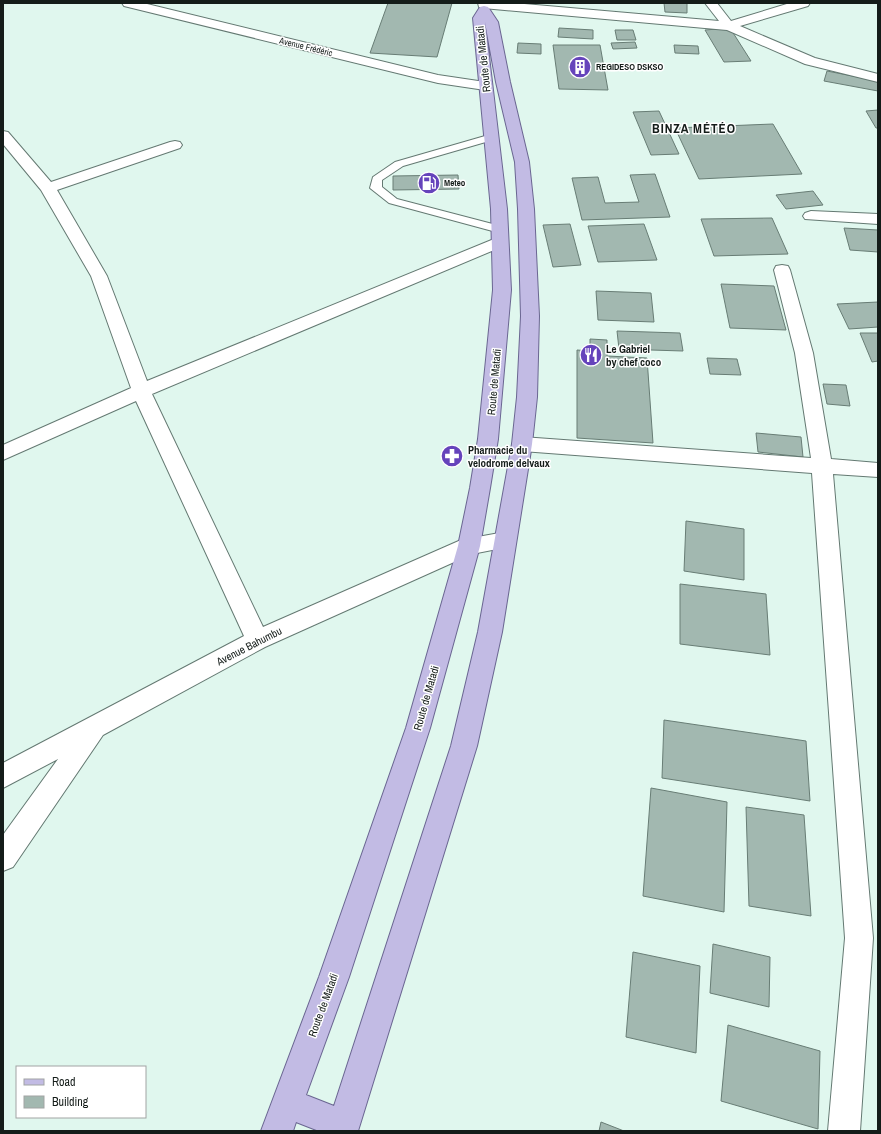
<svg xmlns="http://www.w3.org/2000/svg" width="881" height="1134" viewBox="0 0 881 1134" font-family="'Archivo Narrow',sans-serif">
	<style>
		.building { fill: #a2b8b0; stroke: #687d75 }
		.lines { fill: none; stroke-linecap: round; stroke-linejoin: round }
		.service-casing { stroke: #647972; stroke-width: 2 }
		.minor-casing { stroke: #647972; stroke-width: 2 }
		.primary-casing { stroke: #6a6691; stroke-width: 2 }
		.service { fill: #fff; fill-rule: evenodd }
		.minor { fill: #fff; fill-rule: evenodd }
		.primary { fill: #c2bbe4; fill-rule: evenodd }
		.labels { text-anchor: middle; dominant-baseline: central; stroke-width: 3; stroke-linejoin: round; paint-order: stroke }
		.far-street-label { font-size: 9px; fill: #141c19; stroke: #fff }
		.far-poi-label { font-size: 9px; font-weight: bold; fill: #141c19; stroke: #fff; text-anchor: start }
		.street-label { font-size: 11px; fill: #141c19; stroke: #fff }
		.poi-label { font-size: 11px; font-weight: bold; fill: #141c19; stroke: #fff; text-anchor: start }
		.far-district-label { font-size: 13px; font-weight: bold; letter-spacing: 1px; fill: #141c19; stroke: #fff }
	</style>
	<rect width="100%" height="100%" fill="#e0f7ee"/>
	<path class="building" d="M388 3H452L437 57 370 53Z
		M664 3H687V13L665 12Z
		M559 28 593 30V39L558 37Z
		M730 28 751 61 724 62 705 30Z
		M615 30H633L636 40H617Z
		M635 42 637 48 613 49 611 43Z
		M518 43 541 44V54L517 53Z
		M553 45H600L608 90 559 89Z
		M674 45 698 46 699 54 675 53Z
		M827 71 878 81V91L824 81Z
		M878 110V128H876L866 111Z
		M659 111 679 154 651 155 633 112Z
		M773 124 802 174 699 179 675 128Z
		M655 174 670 217 582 220 572 178 598 177 605 203 639 202 630 175Z
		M458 175 459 189 393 190V176Z
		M813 191 823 205 786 209 776 195Z
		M772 218 788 254 714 256 701 219Z
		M570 224 581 265 553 267 543 225Z
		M644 224 657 260 598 262 588 226Z
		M844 228 878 230V252L850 250Z
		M721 284 774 286 786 330 730 328Z
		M596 291 651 293 654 322 598 320Z
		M878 302V327L849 329 837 304Z
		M617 331 680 333 683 351 619 349Z
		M860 333H878V361L872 362Z
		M590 339 607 340V356L647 358 653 443 577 438V350L590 351Z
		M707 358 737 359 741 375 710 374Z
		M823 384 846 385 850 406 827 404Z
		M756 433 801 437 803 457 758 452Z
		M686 521 744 529V580L684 571Z
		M680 584 766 594 770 655 680 644Z
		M664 720 806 741 810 801 662 778Z
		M651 788 727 802 724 912 643 896Z
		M746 807 804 815 811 916 749 906Z
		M713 944 770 957 769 1007 710 993Z
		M633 952 700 966 696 1053 626 1037Z
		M728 1025 820 1051 818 1129 721 1101Z
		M601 1122 624 1131H599Z"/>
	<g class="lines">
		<g class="service-casing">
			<path id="service" d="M492 134 496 135 497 137 496 139 403 166 382 180V187L397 199 504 227 506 229 504 231 500 233 389 203 370 188 373 177 395 162Z"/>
		</g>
		<g class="minor-casing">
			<path id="minor" d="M122 3H143L438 75 485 82 490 83 492 86 490 89 485 90 438 83 124 6Z
				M478 3H513L719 21 705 3H717L731 21 790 3H810L808 6 740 26 815 58 878 74V82L805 64 727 30 483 8 479 7Z
				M3 131 8 132 51 182 170 142 175 141 180 142 182 145 180 148 57 190 107 276 147 381 494 239 500 237 506 239 508 242 506 245 152 394 263 627 461 540 505 532 513 534 516 540 513 546 472 554 265 647 103 735 13 867 3 871V835L58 759 3 788V763L244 636 136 401 3 460V445L131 388 91 276 41 190 3 144Z
				M811 211 878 214V224L805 219 803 216 805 213Z
				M782 265 788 266 790 270 813 353 831 459 878 463V477L833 474 873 938 860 1131H828L845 938 812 473 522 451 515 449 512 444 515 439 522 437 811 458 795 353 774 270 776 266Z"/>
		</g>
		<g class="primary-casing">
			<path id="primary" d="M484 6 488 7 498 22 510 82 529 162 534 209 539 316 537 397 532 444 502 632 477 746 358 1131H319L296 1122 293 1131H261L319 977 406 728 458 546 470 488 478 439 493 290 491 209 473 18 480 7ZM485 22 496 82 515 162 518 209 521 316 517 397 512 444 478 632 451 746 334 1106 306 1095 349 977 430 728 480 546 490 488 498 439 511 290 507 209Z"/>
		</g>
		<use href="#service" class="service"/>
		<use href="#minor" class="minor"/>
		<use href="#primary" class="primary"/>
	</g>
	<defs>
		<g id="building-disc" transform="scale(1.15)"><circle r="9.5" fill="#6543bb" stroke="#fff"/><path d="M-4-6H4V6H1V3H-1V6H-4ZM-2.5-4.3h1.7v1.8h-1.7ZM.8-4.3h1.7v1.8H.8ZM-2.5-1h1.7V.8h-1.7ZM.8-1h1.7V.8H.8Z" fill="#fff"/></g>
		<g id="fuel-disc" transform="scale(1.15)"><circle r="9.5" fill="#6543bb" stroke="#fff"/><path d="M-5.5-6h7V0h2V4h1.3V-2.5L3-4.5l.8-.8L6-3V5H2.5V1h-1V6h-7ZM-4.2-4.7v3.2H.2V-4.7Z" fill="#fff"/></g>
		<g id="restaurant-disc" transform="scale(1.15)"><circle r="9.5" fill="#6543bb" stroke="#fff"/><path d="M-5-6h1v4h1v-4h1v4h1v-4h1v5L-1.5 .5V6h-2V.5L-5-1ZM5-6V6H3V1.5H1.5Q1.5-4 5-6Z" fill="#fff"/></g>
		<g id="pharmacy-disc" transform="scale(1.15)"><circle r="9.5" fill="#6543bb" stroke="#fff"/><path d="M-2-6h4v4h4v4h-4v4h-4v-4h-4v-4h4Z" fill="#fff"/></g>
	</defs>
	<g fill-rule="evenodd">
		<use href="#building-disc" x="580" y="67"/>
		<use href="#fuel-disc" x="429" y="183"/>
		<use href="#restaurant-disc" x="591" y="355"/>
		<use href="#pharmacy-disc" x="452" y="456"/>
	</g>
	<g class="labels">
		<g class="far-street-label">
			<text transform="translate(306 47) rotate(14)">Avenue Frédéric</text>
		</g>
		<g class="far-poi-label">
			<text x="596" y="67">REGIDESO DSKSO</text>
			<text x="444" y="183">Meteo</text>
		</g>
		<g class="street-label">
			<text transform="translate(483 59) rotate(-96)">Route de Matadi</text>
			<text transform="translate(494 382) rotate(-85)">Route de Matadi</text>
			<text transform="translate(249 646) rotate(-27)">Avenue Bahumbu</text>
			<text transform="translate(426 698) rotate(-74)">Route de Matadi</text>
			<text transform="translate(323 1005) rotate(-70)">Route de Matadi</text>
		</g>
		<g class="poi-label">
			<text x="606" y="349">Le Gabriel<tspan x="606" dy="13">by chef coco</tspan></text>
			<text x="468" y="450">Pharmacie du<tspan x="468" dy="13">velodrome delvaux</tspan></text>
		</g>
		<g class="far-district-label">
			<text x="694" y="128">BINZA MÉTÉO</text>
		</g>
	</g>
	<rect width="881" height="1134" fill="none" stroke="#141c19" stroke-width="8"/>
	<rect x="16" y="1066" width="130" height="52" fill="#ffffff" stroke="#a1a4a3"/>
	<rect x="24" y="1079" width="20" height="6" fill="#c2bbe4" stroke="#a1a4a3"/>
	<text x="52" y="1086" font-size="12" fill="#141c19">Road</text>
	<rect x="24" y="1096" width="20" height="12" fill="#a2b8b0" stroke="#a1a4a3"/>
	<text x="52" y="1106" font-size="12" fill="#141c19">Building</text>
</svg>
